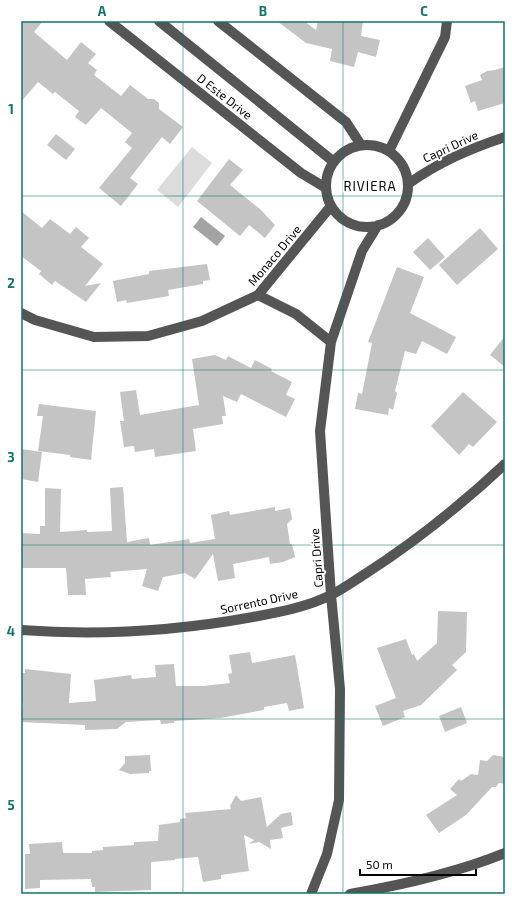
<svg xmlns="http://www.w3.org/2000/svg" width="526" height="915" viewBox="0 0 526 915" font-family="'Exo 2',sans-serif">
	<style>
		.green { fill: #dcdcdc }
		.water { fill: #a3a3a3 }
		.building { fill: #c4c4c4 }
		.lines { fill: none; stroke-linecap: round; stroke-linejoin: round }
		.minor { stroke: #555; stroke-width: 10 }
		.grid { fill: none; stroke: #0f766e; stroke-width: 1; stroke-opacity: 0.55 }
		.labels { text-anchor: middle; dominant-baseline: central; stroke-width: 3.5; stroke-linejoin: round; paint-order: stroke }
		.street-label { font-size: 12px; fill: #000; stroke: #fff }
		.neighbourhood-label { font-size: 13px; letter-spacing: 1px; fill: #000; stroke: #fff }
		.neatline { fill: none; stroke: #0f766e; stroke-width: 1.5 }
		.grid-label { font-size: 13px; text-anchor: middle; font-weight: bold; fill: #0f766e }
	</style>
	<rect width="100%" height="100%" fill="#fff"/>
	<path class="green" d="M192 147 212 163 178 207 157 190Z"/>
	<path class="water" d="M201 217 225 236 217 246 193 227Z"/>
	<path class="building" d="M21 21H43L34 32 67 60 81 42 96 54 88 63 97 70 94 75 121 96 130 85 148 99H154L159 103V109L183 127 170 144 162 137 130 178 138 184 121 206 99 188 132 148 125 142 132 133 101 108 86 125 75 117 79 111 55 92 53 94 38 82 21 102Z
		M277 21H304L316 30 318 21H363L361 36 380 40 376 57 358 52 354 67 330 61 332 49 306 43Z
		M505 67V103L478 111 475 101 471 103 465 86 482 80 480 75 487 71 495 70Z
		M56 134 75 149 66 160 47 145Z
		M229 159 243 170 230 185 261 210 275 225 265 238 249 225 240 236 197 201Z
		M21 211 42 228 50 219 70 234 76 227 89 238 81 247 103 264 85 286 101 283 86 302 55 281 52 285 39 274 41 271 21 256Z
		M480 228 498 249 457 285 439 265Z
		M428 238 445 257 430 270 413 252Z
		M207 264 210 280 203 281V284L168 290 169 296 127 303 126 300 117 302 113 281 149 274V271Z
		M397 267 424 277 410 313 456 337 447 354 422 341 416 354 405 351 395 391 397 393 393 410 389 408 388 415 355 409 358 393 362 394 372 343 368 342Z
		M505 336V367L490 355Z
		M215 355 226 360 228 356 251 368 255 360 272 369 271 371 292 382 286 395 295 399 286 417 241 394 237 402 223 396 226 416H222L223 424 193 429 196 451 155 457 154 449 135 452 134 446 124 447 120 421H124L120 392 136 390 140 415 199 405 192 359Z
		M463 392 497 422 473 447 469 444 459 455 431 426Z
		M39 404 96 411 91 460 70 457V455L38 451 43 416H37Z
		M21 449 42 452 38 482 21 479Z
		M123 487 127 542 149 538 150 545 189 539 190 543 215 539 211 515 229 511 230 515 275 507V511L290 508 292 519 287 524 290 544H292L295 557 283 562 270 564 269 557 233 564 235 578 218 581 213 554 195 579 185 573 163 577 158 591 142 586 147 569 110 572 111 577 85 579 86 595H68L66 568H21V533L40 534V526H45V488L61 489 60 532 87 530V532L112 531 110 488Z
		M438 611 467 612 466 652 452 665 457 670 421 705 403 711 405 717 383 726 375 706 396 698 377 648 406 639 412 655 414 654 417 661 437 643Z
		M250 652 252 663 295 655 304 708 289 711 287 703 264 707V710L220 718 174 721V723L161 724 160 720 126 722 117 729 85 730V725L21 722 23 703H21V673H25V669L71 674 69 703 96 701 94 680 131 675 132 679 156 677 155 665 174 664 176 686H203L230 683 228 674 232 673 229 655Z
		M461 707 467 723 445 732 439 716Z
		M150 755 151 771H149V773L130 774 119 770 125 763V756Z
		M493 755 505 757V784L499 783 496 787H492L466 815 439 833 426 815 457 795 450 789 459 779 461 781 471 774 478 775 480 760 487 761Z
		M236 795 241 801 261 797 267 827 281 814 291 812 293 825 281 828 283 838 270 840 271 849 259 842 249 844 254 840 244 835 249 871 221 875V879L203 882 198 857 175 859V860L151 862V890L95 892V887H92L91 879 40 880V888L25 889V854H30L29 844 62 842 63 853H92V851L103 850V847L134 845V842L158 841 159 825 180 822V819L186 818 185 813 231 809 230 806Z"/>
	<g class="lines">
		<path class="minor" d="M109 21 301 173 326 188
			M159 21 334 162
			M218 21 346 122 361 145
			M326 186a41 41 0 1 1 82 0a41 41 0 1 1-82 0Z
			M389 151 445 37 447 21
			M408 184C439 162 469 149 505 137
			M258 295 296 314 331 342
			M21 313 35 320 94 337 148 336 202 321 258 295 331 206
			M21 630C99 636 176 631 253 617 280 612 307 607 331 595 343 589 354 581 365 574 415 542 461 505 505 464
			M311 894 327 854 339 800 340 689 331 595 320 431 331 342 362 251 378 225
			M350 894C402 885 456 873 505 853"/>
	</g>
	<path class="grid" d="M183 21V894M343 21V894M21 196H505M21 370H505M21 545H505M21 719H505"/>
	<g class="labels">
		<g class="street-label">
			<text transform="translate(225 96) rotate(38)">D Este Drive</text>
			<text transform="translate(450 146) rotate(-25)">Capri Drive</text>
			<text transform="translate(274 255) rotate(-50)">Monaco Drive</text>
			<text transform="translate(316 558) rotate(-94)">Capri Drive</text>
			<text transform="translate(259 601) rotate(-12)">Sorrento Drive</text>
		</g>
		<g class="neighbourhood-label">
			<text x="370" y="186">RIVIERA</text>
		</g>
	</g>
	<rect width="526" height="915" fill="none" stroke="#ffffff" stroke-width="44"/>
	<path d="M360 869v6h116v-6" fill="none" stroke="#000000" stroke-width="2"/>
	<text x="366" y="869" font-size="12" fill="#000000" stroke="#ffffff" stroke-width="3" paint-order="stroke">50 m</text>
	<rect x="22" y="22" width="482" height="871" class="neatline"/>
	<g class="grid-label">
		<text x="102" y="16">A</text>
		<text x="263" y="16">B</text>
		<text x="424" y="16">C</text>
		<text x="11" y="114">1</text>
		<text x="11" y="288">2</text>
		<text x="11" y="462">3</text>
		<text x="11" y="636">4</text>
		<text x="11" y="810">5</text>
	</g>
</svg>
